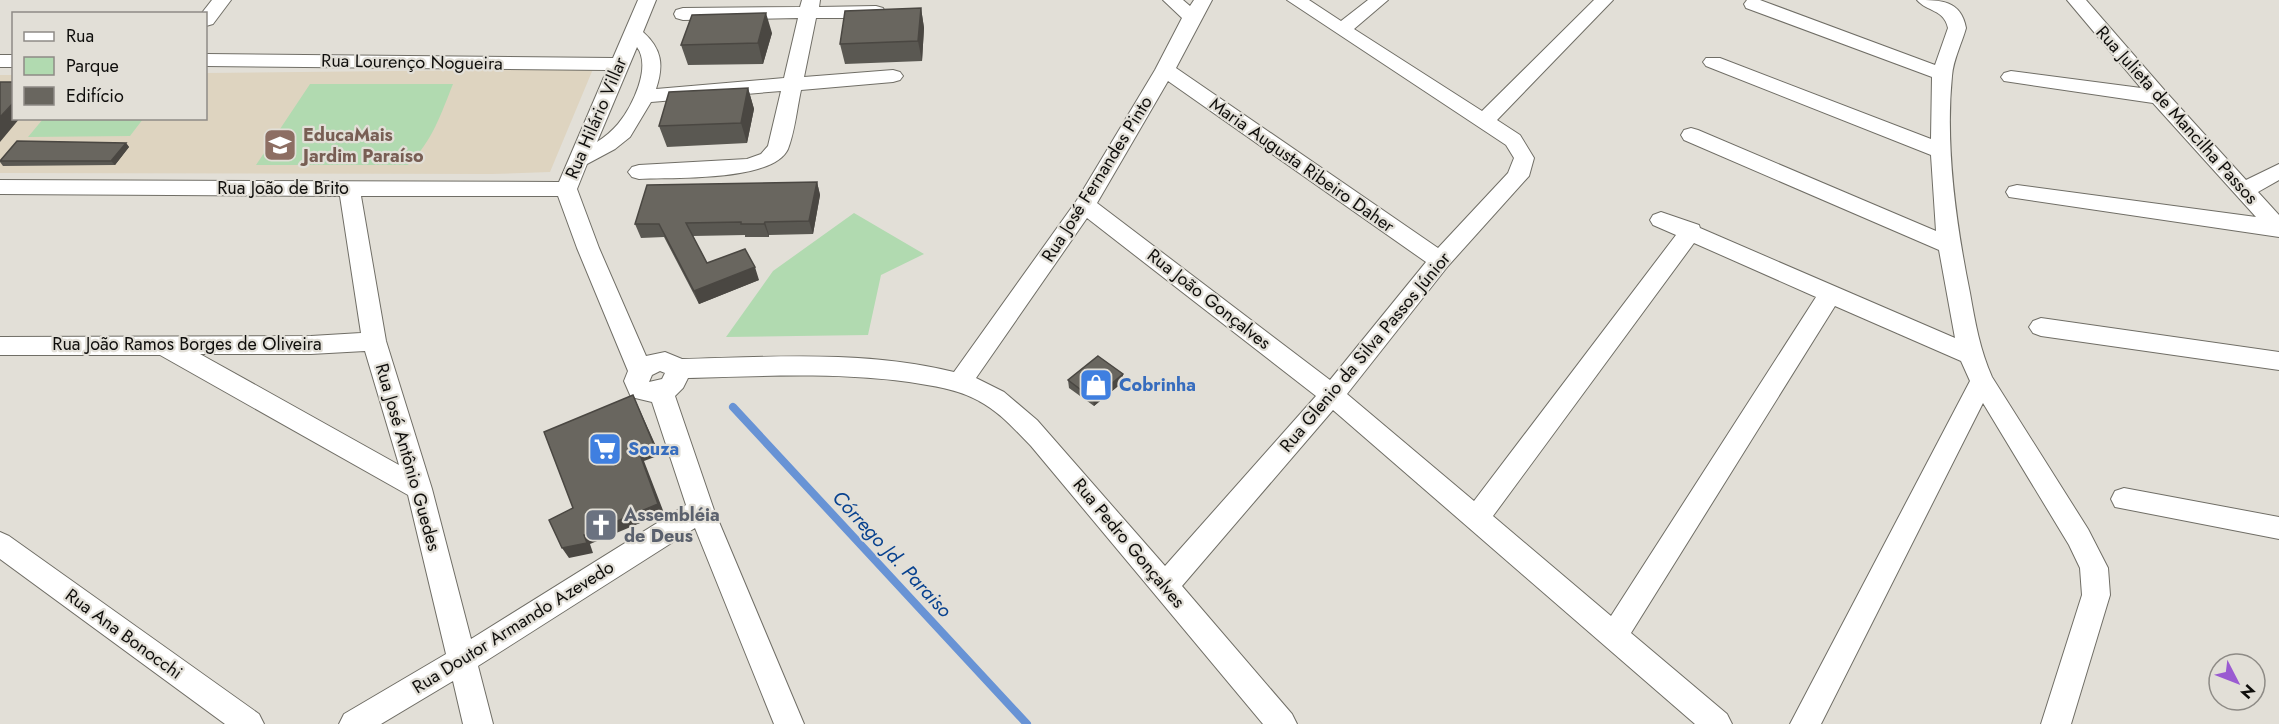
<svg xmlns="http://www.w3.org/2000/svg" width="2279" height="724" viewBox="0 0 2279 724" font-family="Jost,sans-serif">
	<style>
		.education { fill: #ded4c0 }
		.green { fill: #b1dab0 }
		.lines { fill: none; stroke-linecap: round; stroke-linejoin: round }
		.stream { stroke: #6893d5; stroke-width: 8 }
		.minor-casing { stroke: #706e66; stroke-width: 2 }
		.minor { fill: #fff; fill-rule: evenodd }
		.wall { fill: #5a5852 }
		.shaded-wall { fill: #4a4742 }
		.building { fill: #69665f; stroke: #4a4742; stroke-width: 1.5 }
		.labels { text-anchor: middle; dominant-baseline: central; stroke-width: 4.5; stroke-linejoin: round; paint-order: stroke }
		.street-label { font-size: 18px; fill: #0f0e0c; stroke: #e2dfd7 }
		.education-label { font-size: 18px; font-weight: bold; fill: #785e54; stroke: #e2dfd7; text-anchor: start }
		.shop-label { font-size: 18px; font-weight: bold; fill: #366cbe; stroke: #e2dfd7; text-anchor: start }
		.worship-label { font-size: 18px; font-weight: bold; fill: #5b616d; stroke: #e2dfd7; text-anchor: start }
		.water-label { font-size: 20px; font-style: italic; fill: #08428f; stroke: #e2dfd7 }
	</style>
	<rect width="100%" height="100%" fill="#e2dfd7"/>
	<path class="education" d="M593 69 550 172 492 174 0 173V75H13L14 118H206V73Z"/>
	<path class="green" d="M310 84H453C441 114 432 142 408 165H256Z
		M43 119V118L143 119 130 136 28 137Z
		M854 213 924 254 881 275 868 335 726 337 773 271Z"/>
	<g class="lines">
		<path class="stream" d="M733 407 1027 724"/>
		<g class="minor-casing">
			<path id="minor" d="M212 0H231L213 24 206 26V14H201Z
				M638 0H656L643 32C662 49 664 65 656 89L784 78 798 18 683 20 676 18 674 14 676 10 683 8 800 7 802 0H820L819 7 876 6 883 8 885 12 883 16 876 18H816L804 77 893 70 900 72 903 76 900 80 893 82 801 90C797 108 795 131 788 149 773 182 673 177 639 179L632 177 628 172 632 167 639 165 747 159 761 154 768 146 781 91 651 102 630 137 615 149 587 164 577 189 599 248 646 356 665 352 682 359C772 357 865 350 954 372L1077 200 1155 70 1182 18 1163 0H1183L1190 6 1194 0H1212L1176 68 1438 248 1508 173 1514 158 1506 145 1287 0H1309L1341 21 1368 0H1388L1354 29 1482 111 1594 0H1613L1497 120 1520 135 1534 158 1529 176 1448 266 1347 394 1474 501 1676 235 1653 225 1650 220 1653 215 1661 212 1699 225 1700 228 1955 338 1939 250 1684 140 1681 135 1684 130 1691 128 1698 130 1936 231 1931 155 1706 66 1703 62 1706 58H1720L1931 139 1932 77 1746 8 1744 4 1747 0H1760L1935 65 1948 28C1944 9 1927 12 1917 0 1940 0 1961 0 1966 28 1962 43 1953 60 1952 76 1945 147 1956 224 1970 293 1975 322 1980 350 1992 377L2088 529 2108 568 2110 595 2071 724H2041L2082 595 2080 568 2069 545 1983 403 1821 724H1790L1970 381 1961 361 1835 306 1631 633 1727 714 1732 724H1695L1333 410 1182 586 1292 714 1297 724H1263L1031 446C1015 430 1000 412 979 401 958 389 933 386 909 382 836 372 762 376 688 378L683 388 675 396 714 510 804 724H774L695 528 478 666 493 724H463L453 681 381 724H339L344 714 446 654 408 495 160 355H0V337L311 336 361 333 340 196 0 194V180L559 182 607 70 206 66V54L613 58ZM637 47C652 67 632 107 618 124 612 131 605 137 597 142ZM1168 81 1426 262 1330 380 1097 203ZM361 196H558L577 248 628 371 624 381 631 397 652 402 686 505 471 639 432 489 386 341ZM1087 218 1316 396 1165 566 1037 420 1004 392 976 378ZM1694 243 1816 297 1611 616 1493 516ZM365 351 399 465 200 354H311ZM660 371 665 373 662 379 649 382 652 375Z
				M2067 0H2086L2166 92 2246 180 2279 164V180L2258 192 2279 215V237L2009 197 2006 192 2009 187 2017 185 2256 217 2153 103 2004 81 2001 77 2004 73 2011 71 2141 88Z
				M0 55H14V67H0Z
				M2041 318 2279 352V370L2041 336 2033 333 2029 327 2033 321Z
				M2124 488 2279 517V539L2115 507 2111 499 2115 491Z
				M0 532 9 536 259 714 264 724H225L0 559Z"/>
		</g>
		<use href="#minor" class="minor"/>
	</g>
	<path class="wall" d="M921 8 924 28 922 61 845 64 840 44Z
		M772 33 763 64 688 65 681 45Z
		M748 88 754 109 747 143 667 147 659 126Z
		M126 143 129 147 115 165 3 166 0 162V161Z
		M817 182 820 195 813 234 769 235V237H745V235L693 236 707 263 759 280 699 304 664 237 641 238 635 224Z
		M1068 380 1123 382 1094 406 1069 388Z"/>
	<path class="shaded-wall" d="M921 8 924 28 922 61 918 41Z
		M766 13 772 33 763 64 758 43Z
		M748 88 754 109 747 143 741 123Z
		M14 102V118H20L0 142V117Z
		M126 143 129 147 115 165 111 161Z
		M817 182 820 195 813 234 809 221Z
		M765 222 769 235V237L764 224Z
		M755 267 759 280 699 304 694 291Z
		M1123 374V382L1094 406 1093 399Z
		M633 395 660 455 644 461 664 513 590 544 593 553 569 558 562 548 584 535 639 452Z"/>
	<path class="building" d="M921 8 918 41 840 44 845 11Z
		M766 13 758 43 681 45 692 15Z
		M0 82H14V102L0 117Z
		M748 88 741 123 659 126 669 92Z
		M17 141 126 143 111 161H0Z
		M817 182 809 221 765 222 764 224H741V222L686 223 707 263 745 249 755 267 694 291 659 224H635L647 185Z
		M1098 356 1123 374 1093 399 1068 380Z
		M633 395 654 445 639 452 658 504 584 535 587 543 562 548 549 520 573 508 544 432Z"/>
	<defs>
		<g id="school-square" transform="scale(1.725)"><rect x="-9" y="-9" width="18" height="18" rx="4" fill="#8d6e63" stroke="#e2dfd7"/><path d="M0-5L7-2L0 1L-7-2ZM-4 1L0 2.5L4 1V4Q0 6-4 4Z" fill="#fff"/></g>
		<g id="shop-square" transform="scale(1.725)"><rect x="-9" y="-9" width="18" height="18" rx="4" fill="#3f7fe0" stroke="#e2dfd7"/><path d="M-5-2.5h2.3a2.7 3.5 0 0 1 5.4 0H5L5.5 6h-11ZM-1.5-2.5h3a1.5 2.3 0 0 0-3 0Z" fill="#fff"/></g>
		<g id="supermarket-square" transform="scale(1.725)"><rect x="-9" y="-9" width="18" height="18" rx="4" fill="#3f7fe0" stroke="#e2dfd7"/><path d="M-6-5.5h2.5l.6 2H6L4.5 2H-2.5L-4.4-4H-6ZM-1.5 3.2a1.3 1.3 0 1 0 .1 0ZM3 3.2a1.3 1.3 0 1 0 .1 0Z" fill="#fff"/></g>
		<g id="church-square" transform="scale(1.725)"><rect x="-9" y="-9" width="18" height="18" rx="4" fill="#6b7280" stroke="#e2dfd7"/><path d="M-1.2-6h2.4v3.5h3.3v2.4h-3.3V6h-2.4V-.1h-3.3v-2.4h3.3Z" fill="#fff"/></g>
	</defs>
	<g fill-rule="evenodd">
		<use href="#school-square" x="280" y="145"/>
		<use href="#shop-square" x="1096" y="385"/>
		<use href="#supermarket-square" x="605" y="449"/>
		<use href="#church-square" x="601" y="525"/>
	</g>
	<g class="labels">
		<g class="street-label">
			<text transform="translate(412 62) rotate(1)">Rua Lourenço Nogueira</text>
			<text transform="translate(2177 115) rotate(48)">Rua Julieta de Mancilha Passos</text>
			<text transform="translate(596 118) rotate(-67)">Rua Hilário Villar</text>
			<text transform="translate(1302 165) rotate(35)">Maria Augusta Ribeiro Daher</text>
			<text transform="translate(1097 179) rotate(-58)">Rua José Fernandes Pinto</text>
			<text x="283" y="188">Rua João de Brito</text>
			<text transform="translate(1209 299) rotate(38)">Rua João Gonçalves</text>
			<text x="187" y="344">Rua João Ramos Borges de Oliveira</text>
			<text transform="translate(1365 352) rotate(-50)">Rua Glenio da Silva Passos Júnior</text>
			<text transform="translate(408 457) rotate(74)">Rua José Antônio Guedes</text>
			<text transform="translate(1129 543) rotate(50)">Rua Pedro Gonçalves</text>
			<text transform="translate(513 627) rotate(-32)">Rua Doutor Armando Azevedo</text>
			<text transform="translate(124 634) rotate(36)">Rua Ana Bonocchi</text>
		</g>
		<g class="education-label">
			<text x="303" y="135">EducaMais<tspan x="303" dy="21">Jardim Paraíso</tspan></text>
		</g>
		<g class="shop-label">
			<text x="1119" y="385">Cobrinha</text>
			<text x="628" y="449">Souza</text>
		</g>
		<g class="worship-label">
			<text x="624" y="515">Assembléia<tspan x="624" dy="21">de Deus</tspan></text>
		</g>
		<g class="water-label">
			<text transform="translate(892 554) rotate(47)">Córrego Jd. Paraiso</text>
		</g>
	</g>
	<rect x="12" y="12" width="195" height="108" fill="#e2dfd7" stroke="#8e8b86" stroke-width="1.5"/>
	<rect x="24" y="32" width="30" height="9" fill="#ffffff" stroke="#8e8b86" stroke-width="1.5"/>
	<text x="66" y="42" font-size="18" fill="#0f0e0c">Rua</text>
	<rect x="24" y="57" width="30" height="18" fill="#b1dab0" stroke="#8e8b86" stroke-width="1.5"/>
	<text x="66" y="72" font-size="18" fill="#0f0e0c">Parque</text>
	<rect x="24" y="87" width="30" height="18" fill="#69665f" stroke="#8e8b86" stroke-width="1.5"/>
	<text x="66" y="102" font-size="18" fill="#0f0e0c">Edifício</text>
	<g transform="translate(2237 682) rotate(132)"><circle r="28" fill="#e2dfd7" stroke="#8e8b86" stroke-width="1.5"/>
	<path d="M0-4.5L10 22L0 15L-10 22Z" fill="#9a5bd1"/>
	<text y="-9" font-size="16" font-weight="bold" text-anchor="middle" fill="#0f0e0c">N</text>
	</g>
</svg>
